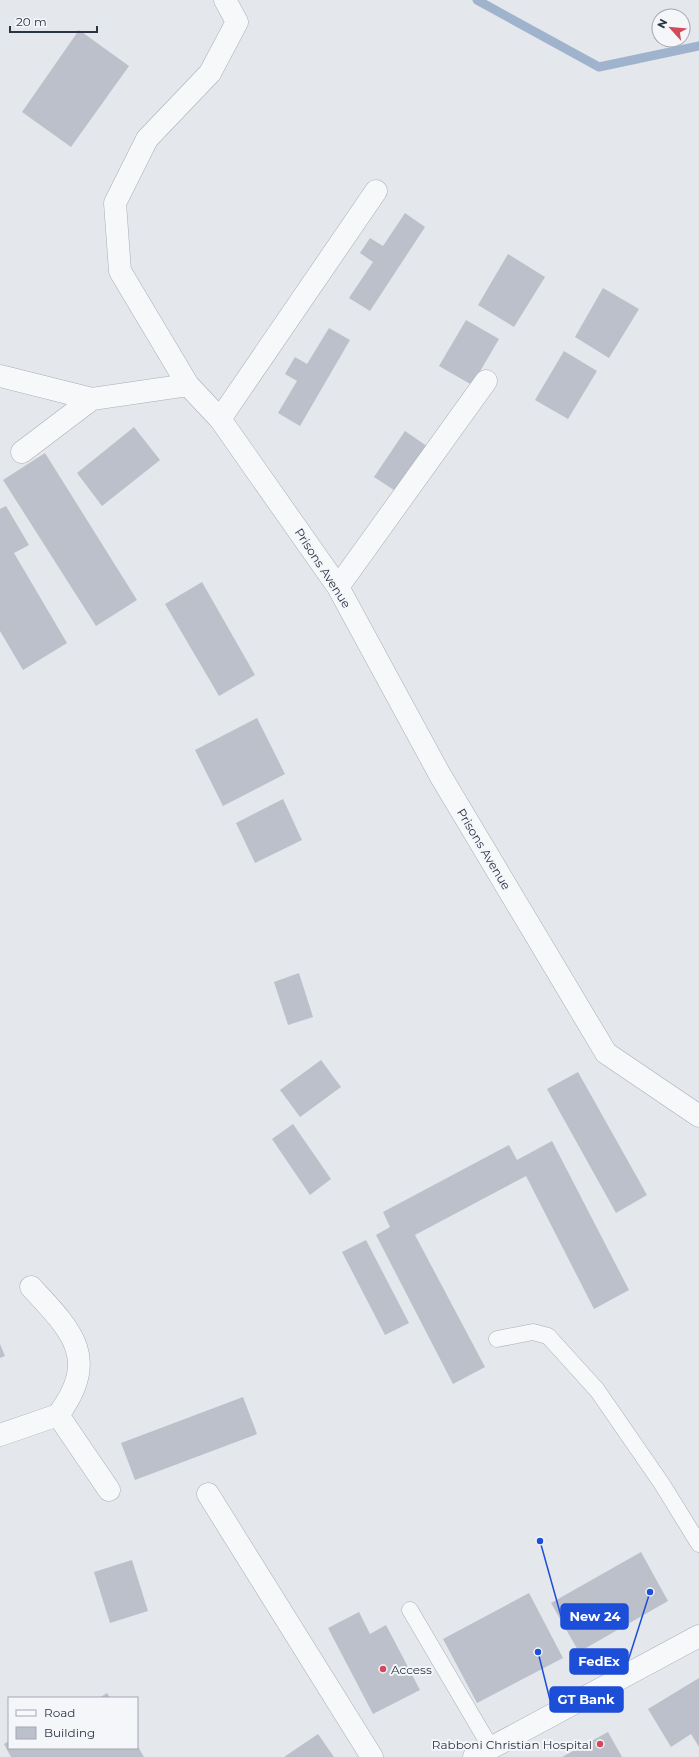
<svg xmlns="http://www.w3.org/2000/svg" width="699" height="1757" viewBox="0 0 699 1757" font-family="Montserrat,sans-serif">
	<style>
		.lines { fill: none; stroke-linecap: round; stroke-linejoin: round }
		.stream { stroke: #9fb4cc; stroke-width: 9 }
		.building { fill: #bbc0ca }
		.service-casing { stroke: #a9aeb7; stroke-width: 17 }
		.minor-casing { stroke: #a9aeb7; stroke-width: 23 }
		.tertiary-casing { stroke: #a9aeb7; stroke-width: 23 }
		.service { stroke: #f7f8fa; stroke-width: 16 }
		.minor { stroke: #f7f8fa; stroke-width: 22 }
		.tertiary { stroke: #f7f8fa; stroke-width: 22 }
		.poi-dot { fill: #d1495b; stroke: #f4f6f9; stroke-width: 1.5 }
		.labels { text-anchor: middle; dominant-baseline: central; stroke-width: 4; stroke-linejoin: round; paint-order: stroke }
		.street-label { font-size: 12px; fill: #2b3445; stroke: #f4f6f9 }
		.poi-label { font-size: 12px; fill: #2b3445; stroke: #f4f6f9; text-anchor: start }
		.leader { fill: none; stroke: #1d4ed8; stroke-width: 1.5 }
		.callout-dot { fill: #1d4ed8; stroke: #f4f6f9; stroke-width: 1.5 }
		.callout { fill: #1d4ed8; stroke: #1d4ed8; stroke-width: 1.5 }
		.callout-label { font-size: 13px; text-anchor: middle; font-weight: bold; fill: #fff }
	</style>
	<rect width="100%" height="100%" fill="#e4e7ec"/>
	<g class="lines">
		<path class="stream" d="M477 0 599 67 699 46"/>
	</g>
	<path class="building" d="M79 30 129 66 71 147 22 112Z
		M405 213 425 227 370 311 349 298 373 262 360 253 370 238 383 246Z
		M508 254 545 277 514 327 478 305Z
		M603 288 639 309 609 358 575 337Z
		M466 320 499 339 472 385 439 366Z
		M329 328 350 340 300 426 278 413 297 381 285 374 295 357 307 364Z
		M564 351 597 371 568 419 535 400Z
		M134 427 160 460 102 506 77 473Z
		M405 431 434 451 403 496 374 477Z
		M45 453 137 600 96 626 3 480Z
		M6 506 29 545 14 553 67 643 23 670 0 631V509Z
		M202 582 255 675 219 696 165 604Z
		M257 718 285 774 223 806 195 750Z
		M283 799 302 840 255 863 236 823Z
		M299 973 313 1017 288 1025 274 982Z
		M321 1060 341 1087 300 1117 280 1090Z
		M578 1072 647 1195 616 1213 547 1089Z
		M293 1124 331 1179 310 1195 272 1139Z
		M552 1141 629 1290 594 1309 526 1176 415 1235 485 1367 453 1384 376 1235 390 1227 383 1212 509 1145 517 1160Z
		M366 1240 409 1323 385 1335 342 1252Z
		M0 1344 5 1356 0 1358Z
		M243 1397 257 1434 135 1480 121 1443Z
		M641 1552 668 1601 579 1652 551 1603Z
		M132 1560 148 1611 110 1623 94 1572Z
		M529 1593 563 1658 477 1703 443 1639Z
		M359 1612 370 1634 386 1625 420 1690 373 1714 328 1628Z
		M699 1678V1747L691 1734 671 1747 648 1709Z
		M107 1693 110 1698H99Z
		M608 1732 622 1757H562Z
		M318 1734 334 1757H284Z
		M9 1741V1748H137V1745L144 1757H11L4 1744Z"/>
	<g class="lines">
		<g class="service-casing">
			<path id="service" d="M497 1339 533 1332 548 1336 597 1390 662 1484 699 1544
				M410 1610 491 1748"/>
		</g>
		<g class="minor-casing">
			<path id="minor" d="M225 0 237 22 210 73 147 139 115 203 120 271 188 385 220 419 338 587 440 775 606 1053 699 1116
				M0 376 92 399 188 385
				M220 419 376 191
				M22 452 92 399
				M338 587 486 381
				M31 1287C71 1330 101 1358 58 1415
				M0 1435 58 1415 109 1490
				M208 1494 372 1757"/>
		</g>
		<g class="tertiary-casing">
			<path id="tertiary" d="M474 1757 699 1636"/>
		</g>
		<use href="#service" class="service"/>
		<use href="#minor" class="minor"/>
		<use href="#tertiary" class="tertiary"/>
	</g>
	<g class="poi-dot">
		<circle cx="383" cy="1669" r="4"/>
		<circle cx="600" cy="1744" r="4"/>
	</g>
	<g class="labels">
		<g class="street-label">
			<text transform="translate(323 568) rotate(57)">Prisons Avenue</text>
			<text transform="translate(484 849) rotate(59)">Prisons Avenue</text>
		</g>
		<g class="poi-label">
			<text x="391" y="1669">Access</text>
			<text x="592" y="1744" text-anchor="end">Rabboni Christian Hospital</text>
		</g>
	</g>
	<path class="leader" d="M540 1541L561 1616M650 1592L628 1661M538 1652L550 1700"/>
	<g class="callout-dot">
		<circle cx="540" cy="1541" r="4"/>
		<circle cx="650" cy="1592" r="4"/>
		<circle cx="538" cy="1652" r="4"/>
	</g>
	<g class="callout">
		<rect x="561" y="1604" width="67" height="25" rx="4"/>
		<rect x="570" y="1649" width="58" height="25" rx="4"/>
		<rect x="550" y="1687" width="73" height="25" rx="4"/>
	</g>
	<g class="callout-label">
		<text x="595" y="1621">New 24</text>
		<text x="599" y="1666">FedEx</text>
		<text x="586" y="1704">GT Bank</text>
	</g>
	<rect x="8" y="1697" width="130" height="52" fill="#f4f6f9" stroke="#a4a8b1"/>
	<rect x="16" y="1710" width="20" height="6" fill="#f7f8fa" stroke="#a4a8b1"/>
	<text x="44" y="1717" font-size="12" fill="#2b3445">Road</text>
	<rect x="16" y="1727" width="20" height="12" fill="#bbc0ca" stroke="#a4a8b1"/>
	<text x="44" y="1737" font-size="12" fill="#2b3445">Building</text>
	<g transform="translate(671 28) rotate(297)"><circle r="19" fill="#f4f6f9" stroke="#a4a8b1"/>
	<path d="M0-3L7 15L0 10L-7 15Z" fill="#d1495b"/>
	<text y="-6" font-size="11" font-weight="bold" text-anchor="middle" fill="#2b3445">N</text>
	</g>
	<path d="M10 26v6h87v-6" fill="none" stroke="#2b3445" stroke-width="2"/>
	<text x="16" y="26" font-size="12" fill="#2b3445" stroke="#f4f6f9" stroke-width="3" paint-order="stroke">20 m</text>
</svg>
